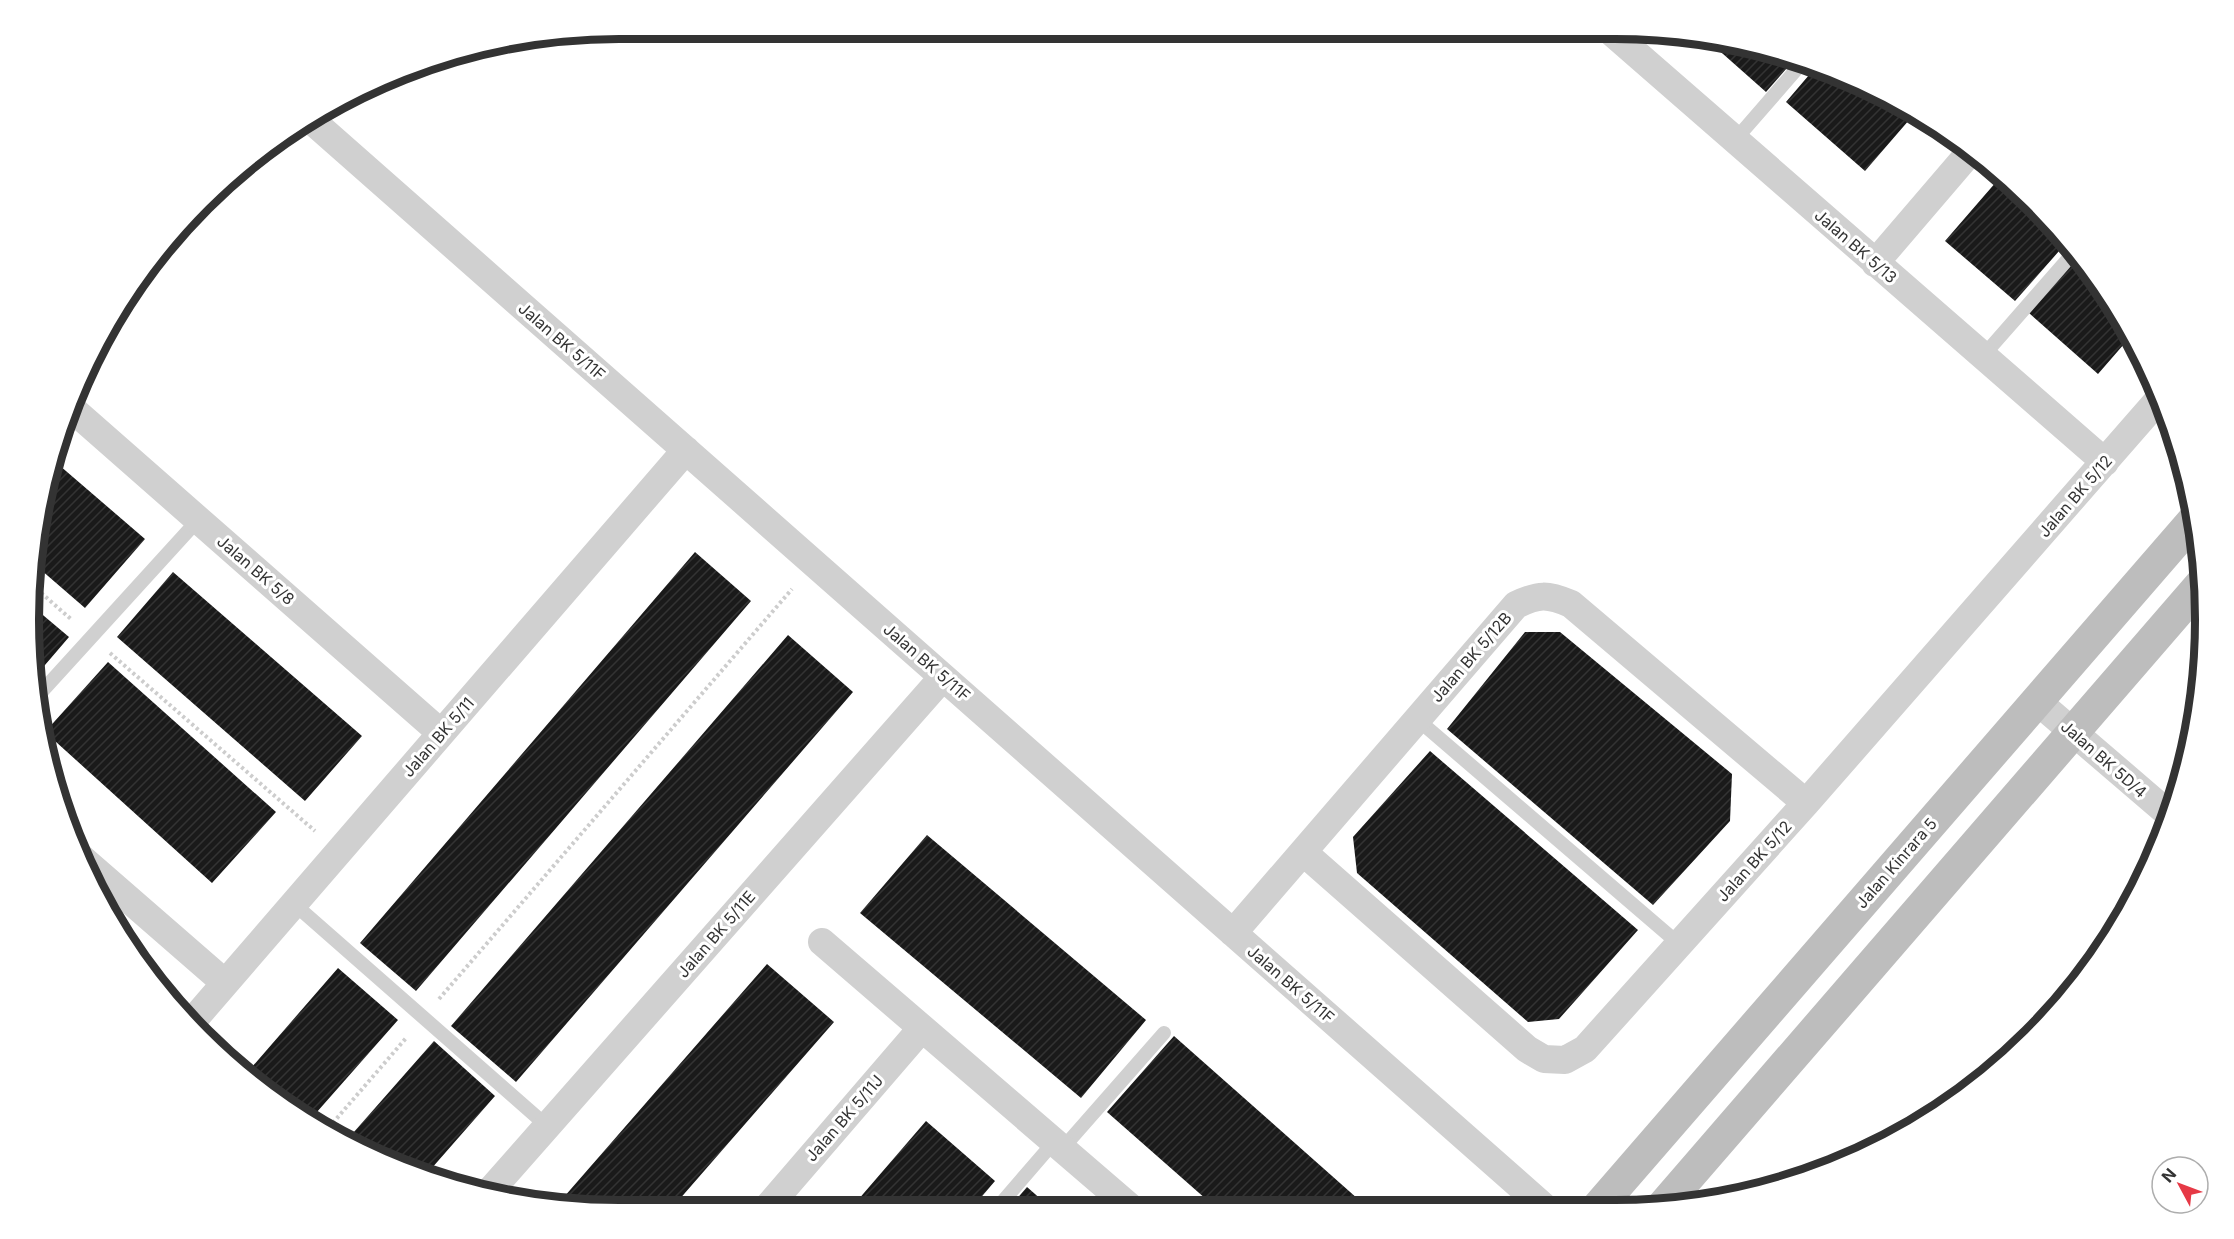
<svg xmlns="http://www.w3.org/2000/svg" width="2234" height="1239" viewBox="0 0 2234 1239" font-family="Inter,sans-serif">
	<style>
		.building { fill: url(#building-hatch) }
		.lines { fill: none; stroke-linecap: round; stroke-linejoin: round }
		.path { stroke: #cdcdcd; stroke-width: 4; stroke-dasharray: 3 3; stroke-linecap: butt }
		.service { stroke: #d0d0d0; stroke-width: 14 }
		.minor { stroke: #d0d0d0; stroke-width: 28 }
		.secondary { stroke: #bdbdbd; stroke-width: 33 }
		.labels { text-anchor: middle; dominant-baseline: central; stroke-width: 6; stroke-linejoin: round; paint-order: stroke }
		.street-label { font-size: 16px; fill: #333; stroke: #fff }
		.rim { fill: none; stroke: #333; stroke-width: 8 }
	</style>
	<defs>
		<pattern id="building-hatch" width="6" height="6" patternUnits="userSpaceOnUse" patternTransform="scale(1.5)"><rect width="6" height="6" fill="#1a1a1a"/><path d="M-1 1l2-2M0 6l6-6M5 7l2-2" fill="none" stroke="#333"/></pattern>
	</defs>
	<rect width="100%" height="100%" fill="#fff"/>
	<path class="building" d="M1705 38 1768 49 1794 60 1766 92Z
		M1815 68 1916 112 1865 171 1786 102Z
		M2003 174 2067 242 2015 301 1945 241Z
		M2079 255 2131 336 2098 374 2029 313Z
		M52 459 145 539 85 608 33 563 34 543Z
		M695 552 751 601 416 991 360 943Z
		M173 572 362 736 305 801 117 637Z
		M31 605 69 637 33 679 30 658Z
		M1525 632H1560L1732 774 1730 821 1653 905 1447 729Z
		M788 635 853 692 516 1082 451 1026Z
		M108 662 276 812 212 883 45 732Z
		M1430 751 1638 930 1559 1019 1528 1022 1357 873 1353 837Z
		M927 835 1146 1020 1081 1098 860 913Z
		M767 964 834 1022 671 1209H581L557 1205Z
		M338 968 398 1020 309 1121 245 1075Z
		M1174 1036 1367 1207H1215L1107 1112Z
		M434 1041 495 1096 424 1177 346 1141Z
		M926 1121 995 1181 972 1208H851Z
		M1027 1187 1051 1208H1009Z"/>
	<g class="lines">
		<path class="path" d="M32 585 72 620
			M110 653 315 831
			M439 999 792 589
			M325 1132 407 1037"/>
		<path class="service" d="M1735 140 1802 63
			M1983 356 2075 251
			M35 699 198 520
			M1417 719 1679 944
			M293 903 547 1126
			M1062 1149 1164 1033
			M997 1208 1054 1142"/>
		<path class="minor" d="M1609 30 2105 462
			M310 119 1543 1206
			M1875 263 1971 151
			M71 408 441 733
			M2037 701 2171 816
			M1303 852 1527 1049 1544 1059 1565 1060 1585 1049 1806 803 2160 398
			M79 856 225 983
			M1233 933 1516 605C1539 594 1547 594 1571 604L1806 803
			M822 942 1130 1207
			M190 1024 686 450
			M490 1191 943 677
			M766 1209 922 1028"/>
		<path class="secondary" d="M1599 1206 2194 520
			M1663 1206 2204 581"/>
	</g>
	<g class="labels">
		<g class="street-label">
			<text transform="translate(1856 246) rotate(41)">Jalan BK 5/13</text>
			<text transform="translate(562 341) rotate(41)">Jalan BK 5/11F</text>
			<text transform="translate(2075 496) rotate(-49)">Jalan BK 5/12</text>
			<text transform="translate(256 570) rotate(41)">Jalan BK 5/8</text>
			<text transform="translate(1471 657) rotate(-49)">Jalan BK 5/12B</text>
			<text transform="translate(927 662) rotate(41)">Jalan BK 5/11F</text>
			<text transform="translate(438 737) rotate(-49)">Jalan BK 5/11</text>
			<text transform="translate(2104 759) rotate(41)">Jalan BK 5D/4</text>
			<text transform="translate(1754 861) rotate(-48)">Jalan BK 5/12</text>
			<text transform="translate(1896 863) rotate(-49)">Jalan Kinrara 5</text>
			<text transform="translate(716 934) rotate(-49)">Jalan BK 5/11E</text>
			<text transform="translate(1291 984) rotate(41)">Jalan BK 5/11F</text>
			<text transform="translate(844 1118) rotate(-49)">Jalan BK 5/11J</text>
		</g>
	</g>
	<path d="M0 0H2234V1239H0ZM619 39H1615A580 580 0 0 1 2195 619V620A580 580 0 0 1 1615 1200H619A580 580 0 0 1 39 620V619A580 580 0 0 1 619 39Z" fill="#fff" fill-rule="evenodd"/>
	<path class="rim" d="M619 39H1615A580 580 0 0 1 2195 619V620A580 580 0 0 1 1615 1200H619A580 580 0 0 1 39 620V619A580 580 0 0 1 619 39Z"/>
	<g transform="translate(2180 1185) rotate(311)"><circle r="28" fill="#ffffff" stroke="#adadad" stroke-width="1.5"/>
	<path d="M0-4.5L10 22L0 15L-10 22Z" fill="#e63946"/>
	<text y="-9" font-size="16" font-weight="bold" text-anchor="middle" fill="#333333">N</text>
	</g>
</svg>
